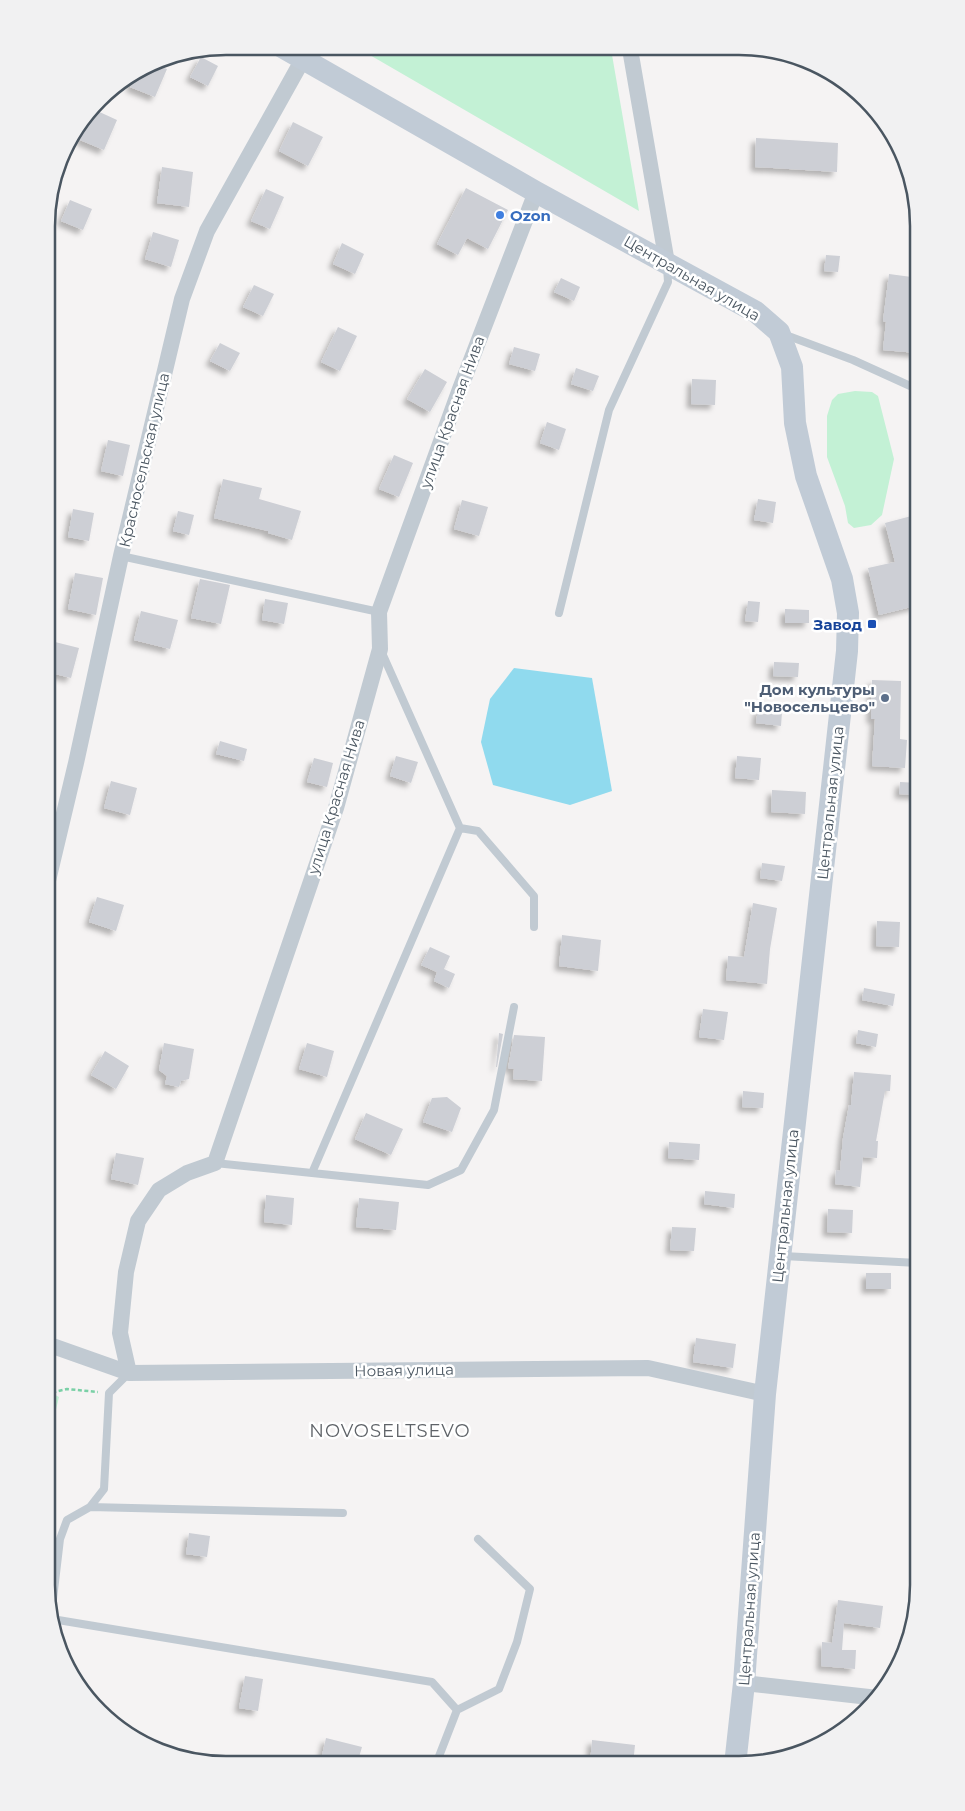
<svg xmlns="http://www.w3.org/2000/svg" width="965" height="1811" viewBox="0 0 965 1811" font-family="Montserrat,sans-serif">
	<style>
		.green { fill: #c3f1d5 }
		.water { fill: #90daee }
		.building { fill: #cdcfd5; filter: url(#shadow) }
		.lines { fill: none; stroke-linecap: round; stroke-linejoin: round }
		.path { stroke: #7ad0a6; stroke-width: 2.5; stroke-dasharray: 4 2.5; stroke-linecap: butt }
		.lane { stroke: #c1cad2; stroke-width: 8 }
		.street { stroke: #c1cad2; stroke-width: 16 }
		.secondary { stroke: #c1cbd6; stroke-width: 22 }
		.shop-dot { fill: #3f7fe0; stroke: #fff; stroke-width: 2 }
		.transit-dot { fill: #1a4fb4; stroke: #fff; stroke-width: 2 }
		.service-dot { fill: #5c6f8a; stroke: #fff; stroke-width: 2 }
		.labels { text-anchor: middle; dominant-baseline: central; stroke-width: 5; stroke-linejoin: round; paint-order: stroke }
		.shop-label { font-size: 15px; font-weight: bold; fill: #366cbe; stroke: #fff; text-anchor: start }
		.street-label { font-size: 15px; fill: #4a5661; stroke: #fff }
		.transit-label { font-size: 15px; font-weight: bold; fill: #164399; stroke: #fff; text-anchor: end }
		.service-label { font-size: 15px; font-weight: bold; fill: #4e5e75; stroke: #fff; text-anchor: end }
		.quarter-label { font-size: 18px; letter-spacing: 1px; fill: #5f6368; stroke: #fff }
		.rim { fill: none; stroke: #4a5661; stroke-width: 2.5 }
	</style>
	<defs>
		<filter id="shadow"><feDropShadow dx="-4.5" dy="4.5" stdDeviation="2.5" flood-color="#0004"/></filter>
	</defs>
	<rect width="100%" height="100%" fill="#f5f3f3"/>
	<path class="green" d="M356 47 611 49 639 211Z
		M855 391 872 392 878 396 894 459 882 515 871 525 854 528 848 523 845 506 827 457V416L832 400 838 394Z
		M46 1390 59 1397 46 1451Z"/>
	<path class="water" d="M514 668 592 678 612 791 570 805 493 785 481 742 490 699Z"/>
	<path class="building" d="M201 57 218 66 208 86 190 77Z
		M152 63 167 69 155 97 130 87 136 73Z
		M93 109 117 120 104 150 80 140Z
		M293 122 323 137 308 166 279 151Z
		M756 138 838 143 837 172 755 167Z
		M162 167 193 172 189 207 157 203Z
		M466 188 508 210 488 249 467 238 458 255 437 244Z
		M266 189 284 197 270 229 251 221Z
		M70 200 92 209 83 230 61 221Z
		M153 232 179 240 171 267 145 259Z
		M342 243 364 254 355 274 333 264Z
		M826 255 840 256 838 272 824 271Z
		M889 274 919 278V295L915 327 919 328 917 353 883 350 886 322 883 321Z
		M561 278 580 287 574 301 554 292Z
		M254 285 274 294 263 316 243 307Z
		M338 327 357 336 340 371 321 362Z
		M220 343 240 353 230 371 210 361Z
		M514 347 540 354 535 371 509 364Z
		M576 368 599 376 593 391 571 384Z
		M425 369 447 382 430 412 407 399Z
		M692 379 716 380 715 405 691 404Z
		M547 422 566 429 559 450 540 443Z
		M108 440 130 445 123 476 101 471Z
		M394 455 413 463 399 497 379 489Z
		M223 479 262 488 259 499 301 511 292 540 268 533V531L214 518Z
		M758 499 776 502 773 523 754 520Z
		M462 500 488 507 479 536 454 529Z
		M73 509 94 513 89 541 68 537Z
		M178 511 194 515 189 535 173 531Z
		M919 514V605L879 615 868 568 895 562 885 523Z
		M75 573 103 578 96 615 68 609Z
		M200 579 230 585 221 624 191 618Z
		M265 599 288 603 284 624 262 620Z
		M748 601 760 602 758 622 745 621Z
		M785 609 809 610V623H785Z
		M141 611 178 620 170 649 134 640Z
		M55 642 79 648 71 678 47 672Z
		M774 662 799 663 798 677 773 676Z
		M872 680 901 681 900 739 907 740 905 768 872 766 875 719H871Z
		M758 709 782 712 781 726 756 723Z
		M220 741 247 749 244 761 216 754Z
		M396 756 418 762 411 783 390 776Z
		M737 756 761 758 759 780 735 778Z
		M314 758 333 763 327 787 307 782Z
		M111 781 137 788 130 815 104 808Z
		M900 782 919 783V795L899 794Z
		M772 790 806 792 805 814 771 812Z
		M762 863 785 866 782 881 760 878Z
		M97 897 124 905 116 931 89 922Z
		M753 903 777 908 770 949 767 984 726 980 728 956 744 957Z
		M877 921 900 922 899 947 876 946Z
		M562 935 601 940 598 971 559 966Z
		M430 947 450 956 444 969 455 974 449 988 434 981 437 972 421 965Z
		M864 988 895 994 893 1006 862 1000Z
		M703 1009 728 1012 724 1040 699 1037Z
		M858 1030 878 1034 876 1047 856 1043Z
		M499 1033 503 1034 497 1067H496Z
		M514 1035 545 1037 542 1081 513 1079 514 1069 508 1068Z
		M164 1043 194 1049 189 1079 181 1081 179 1087 165 1084 167 1076 159 1070Z
		M307 1043 334 1051 327 1077 299 1069Z
		M105 1051 129 1066 116 1089 91 1075Z
		M854 1072 891 1075 890 1091H885L876 1141H878L877 1158 863 1157 860 1187 835 1184 836 1170 840 1171 843 1138 849 1105H851Z
		M743 1091 764 1093 763 1108 742 1107Z
		M447 1097 461 1108 452 1132 423 1122 432 1098Z
		M366 1113 403 1129 391 1155 355 1139Z
		M669 1142 700 1144 699 1160 668 1158Z
		M116 1153 144 1158 138 1185 111 1179Z
		M705 1191 735 1194 734 1208 704 1204Z
		M266 1195 294 1198 292 1225 264 1222Z
		M359 1198 399 1202 396 1230 356 1227Z
		M828 1209 853 1210 852 1233 827 1232Z
		M672 1227 696 1228 694 1251 670 1250Z
		M866 1273H891V1289H866Z
		M696 1338 736 1344 733 1368 693 1362Z
		M189 1533 210 1536 207 1557 186 1554Z
		M838 1600 883 1606 880 1628 844 1623 842 1650H856L855 1669 821 1666 822 1642 832 1643Z
		M245 1676 263 1679 258 1711 239 1708Z
		M326 1738 362 1747 357 1764H320Z
		M592 1740 635 1745 633 1764H590Z"/>
	<g class="lines">
		<path class="path" d="M46 1394 67 1389 98 1392"/>
		<path class="lane" d="M783 334 853 360 919 390
			M121 556 379 612
			M559 613 609 410 668 282 667 267
			M382 653 460 828 478 831 534 896V927
			M215 1163 312 1173 460 828
			M312 1173 428 1185 461 1170 494 1110 514 1007
			M783 1256 918 1263
			M129 1373 109 1393 104 1489 90 1507 343 1513
			M51 1616 60 1539 67 1520 90 1507
			M52 1619 432 1682 457 1710 436 1764
			M457 1710 499 1689 517 1642 530 1589 478 1539"/>
		<path class="street" d="M630 49 667 263
			M47 885 76 763 121 556 182 299 207 231 303 59
			M47 1344 129 1373 648 1368 765 1394
			M129 1373 120 1333 126 1272 138 1221 159 1190 187 1173 215 1163 336 808 380 649 379 612 460 389 536 192
			M744 1683 878 1698"/>
		<path class="secondary" d="M282 47 536 192 756 312 779 332 792 367 795 423 806 476 842 579 848 613 847 651 765 1394 744 1683 735 1765"/>
	</g>
	<circle class="shop-dot" cx="500" cy="215" r="5"/>
	<rect class="transit-dot" x="867" y="619" width="10" height="10" rx="2.5"/>
	<circle class="service-dot" cx="885" cy="698" r="5"/>
	<g class="labels">
		<g class="shop-label">
			<text x="510" y="215">Ozon</text>
		</g>
		<g class="street-label">
			<text transform="translate(692 278) rotate(30)">Центральная улица</text>
			<text transform="translate(452 412) rotate(-70)">улица Красная Нива</text>
			<text transform="translate(144 460) rotate(-77)">Красносельская улица</text>
			<text transform="translate(336 797) rotate(-73)">улица Красная Нива</text>
			<text transform="translate(830 803) rotate(-84)">Центральная улица</text>
			<text transform="translate(785 1206) rotate(-84)">Центральная улица</text>
			<text transform="translate(404 1370) rotate(-1)">Новая улица</text>
			<text transform="translate(749 1609) rotate(-86)">Центральная улица</text>
		</g>
		<g class="transit-label">
			<text x="862" y="624">Завод</text>
		</g>
		<g class="service-label">
			<text x="875" y="689">Дом культуры<tspan x="875" dy="17">"Новосельцево"</tspan></text>
		</g>
		<g class="quarter-label">
			<text x="390" y="1431">NOVOSELTSEVO</text>
		</g>
	</g>
	<path d="M0 0H965V1811H0ZM226 55H739A171 171 0 0 1 910 226V1585A171 171 0 0 1 739 1756H226A171 171 0 0 1 55 1585V226A171 171 0 0 1 226 55Z" fill="#f1f1f2" fill-rule="evenodd"/>
	<path class="rim" d="M226 55H739A171 171 0 0 1 910 226V1585A171 171 0 0 1 739 1756H226A171 171 0 0 1 55 1585V226A171 171 0 0 1 226 55Z"/>
</svg>
